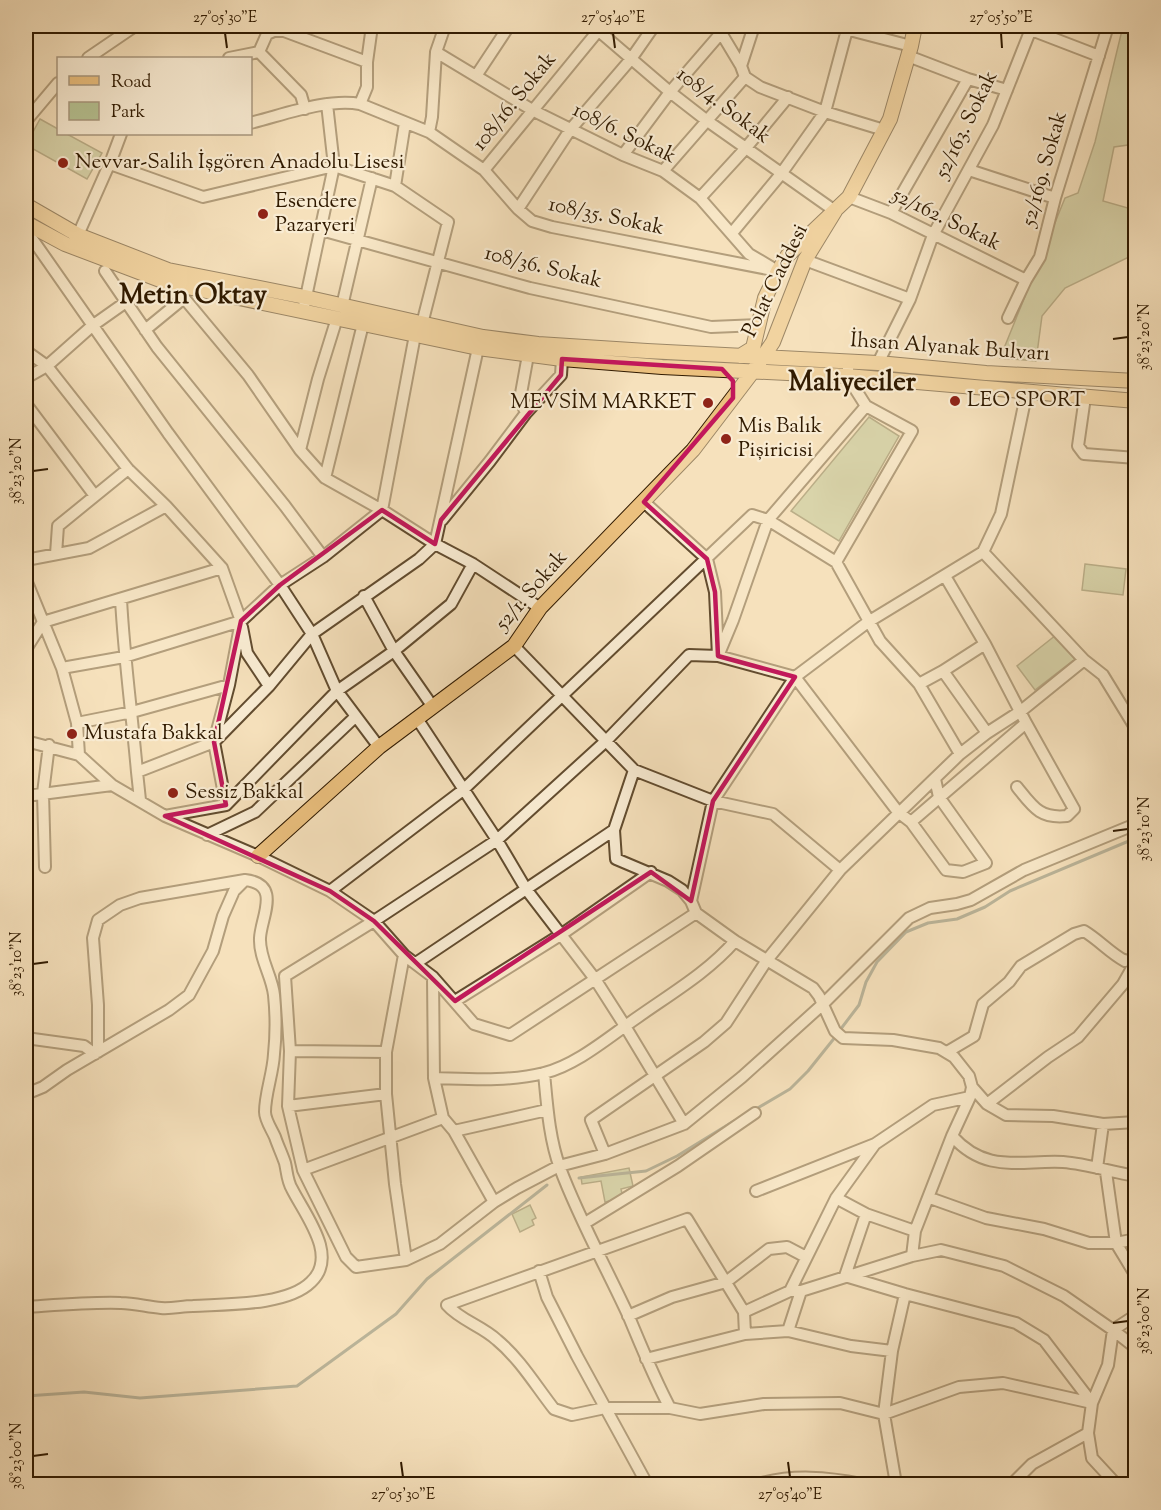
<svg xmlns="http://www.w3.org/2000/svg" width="1161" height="1510" viewBox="0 0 1161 1510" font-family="'Sorts Mill Goudy',serif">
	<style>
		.green { fill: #b7c494; stroke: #746f4a; stroke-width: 1.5 }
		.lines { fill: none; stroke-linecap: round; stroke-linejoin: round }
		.stream { stroke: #727b6e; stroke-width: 3 }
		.minor-casing { stroke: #624c2f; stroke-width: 14 }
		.major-casing { stroke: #301a00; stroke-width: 16 }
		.minor { stroke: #f9ecd3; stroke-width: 10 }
		.major { stroke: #ebc07e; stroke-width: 14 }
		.marked { fill: none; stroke: #c2185b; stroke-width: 4.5; stroke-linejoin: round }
		.ticks { fill: none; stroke: #301a00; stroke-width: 2 }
		.poi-dot { fill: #8f2418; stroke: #f9ecd3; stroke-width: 2 }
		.labels { text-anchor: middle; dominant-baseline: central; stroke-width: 4.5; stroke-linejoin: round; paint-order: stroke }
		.street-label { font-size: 21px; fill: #301a00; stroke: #f9ecd3 }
		.poi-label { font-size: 21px; fill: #301a00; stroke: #f9ecd3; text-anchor: start }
		.district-label { font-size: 27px; font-weight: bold; fill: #301a00; stroke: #f9ecd3 }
		.neatline { fill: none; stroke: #301a00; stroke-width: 2 }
		.ticks-label { font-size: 15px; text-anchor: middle; fill: #301a00 }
	</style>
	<rect width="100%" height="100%" fill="#f6e1bc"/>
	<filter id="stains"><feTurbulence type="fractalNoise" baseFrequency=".00333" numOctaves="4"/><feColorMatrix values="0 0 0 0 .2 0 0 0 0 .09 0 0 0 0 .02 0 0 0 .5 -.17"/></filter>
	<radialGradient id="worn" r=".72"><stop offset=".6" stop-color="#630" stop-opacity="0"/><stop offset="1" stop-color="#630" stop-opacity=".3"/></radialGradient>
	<path class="green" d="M1123 26H1135V144L1114 147 1103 201 1135 210V254L1065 288 1042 316 1036 361 1000 358 1065 198 1078 193 1095 142Z
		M40 119 58 129V134H67L102 153 87 179 26 145Z
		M869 417 899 436 839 541 791 511Z
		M1085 564 1126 569 1123 595 1082 590Z
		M1056 635 1075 659 1035 690 1017 666Z
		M629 1168 633 1186 621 1189 623 1198 605 1202 601 1181 582 1184 581 1177Z
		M530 1205 536 1218 532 1220 534 1225 520 1232 512 1214Z"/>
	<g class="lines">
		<path class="stream" d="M840 1030 859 1005 866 982 877 962 906 932 928 923 957 919 985 907 1010 891 1136 838
			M756 1109 790 1089 808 1071 836 1036
			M579 1178 646 1171 677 1156 734 1121
			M26 1396 84 1392 140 1398 297 1386 396 1314 427 1279 547 1185"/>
		<g class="minor-casing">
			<path id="minor" d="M593 26 670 92 706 120 835 211
				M717 26 741 66 745 77 760 87 825 112 884 130
				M834 26 911 46
				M1021 26 1099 56
				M259 52 301 95 305 109
				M436 52 534 111 623 155 663 171 700 198 749 254 771 267
				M908 56 968 79 1007 90
				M88 58 135 26
				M229 58 259 52 267 34 274 31H284L367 62
				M741 66 754 26
				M476 76 509 26
				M360 104 367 87V62L372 26
				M26 121 58 83
				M250 123C283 115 327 98 360 104L429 132 484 170 518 209 532 221 552 227 778 271
				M429 132 432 117 436 52 445 26
				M623 155 670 92 721 33
				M110 164 203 197 334 166 395 186 448 222 422 324
				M484 170 598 31
				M969 170 1055 198
				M663 171 745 77
				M395 186 405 123
				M849 197 891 213 1026 280
				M700 198 745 149 788 97
				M518 209 570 130 631 59 654 26
				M891 213 968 79
				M26 230 168 433 280 585 312 634 337 691 379 747
				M321 230 530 288 711 327 759 325
				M732 233 781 174 825 112 848 26
				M78 235 112 158 121 134
				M805 260 910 299 933 235 993 125 1031 29
				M105 271 157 347 285 506 323 557
				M342 306 372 178
				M303 311 334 166 327 104
				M1008 318 1026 280 1040 257 1055 198 1108 26
				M145 330 184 298 248 375 300 450 325 478 382 510 435 544 473 564 540 608
				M26 351 47 366 128 469 166 506 222 568 241 621 229 685 214 742 137 772 140 800
				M878 363 910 299
				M26 378 47 366 92 326 126 302
				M26 382V401
				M1085 397 1078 446 1084 454 1136 458
				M26 404 95 496
				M526 413 520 399 528 355
				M300 450 318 379 337 318
				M325 478 363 324
				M644 502 707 559 715 592 718 656 733 620 768 520 866 406
				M442 520 490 461 526 413 561 375 562 359
				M983 552 1084 660 1103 675 1136 729
				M56 554 58 526 128 469
				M26 560 89 548 166 506
				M836 562 912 431 866 406 847 376 849 362
				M26 580 62 668 77 723 79 755
				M364 596 394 651 433 707
				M121 599C124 657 132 714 137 772
				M242 627 247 653 269 686
				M514 646 634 770 614 830 616 859 668 881 682 890 691 901 696 913 735 941 813 988 819 996 835 1031 843 1038 893 1040 939 1048 954 1057 969 1076 972 1087 970 1097 952 1136 915 1231 912 1256
				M26 649 43 622 222 568
				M62 668 124 657 241 621 280 585 323 557 382 510 415 335
				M943 671 987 733
				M919 684 960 754
				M418 720 497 840 526 889 595 979 625 1026 684 1124
				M77 723 132 712 229 685
				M26 741 79 755 112 785 165 816 258 856 330 891 374 921 404 955 433 977 474 1024 510 1035 696 913
				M634 770 713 801 773 814 840 870
				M935 779 939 797 986 863 963 872 946 870 911 822 898 812 795 677 718 656 689 655 607 740 497 840 374 921 285 976 290 1051 288 1106 303 1170 346 1257 356 1267 406 1260 440 1244 494 1202 517 1188 559 1166 605 1154 684 1124 742 1077 823 1004 909 918 930 908 957 904 971 900 1024 870 1136 824
				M1017 787C1033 807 1040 819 1067 816L1074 809 1026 723
				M26 796 112 785
				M226 805 214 742 269 686 312 634 419 559 435 544 478 348
				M165 816 226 805 337 691 394 651 451 604 473 564
				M911 822 1026 723 985 644 945 576
				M207 835 255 812 355 717
				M45 867 43 793 49 745
				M330 891 463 790 752 515 768 520 836 562 880 641 919 684 943 671 985 644
				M691 901 713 801 795 677 868 622 983 552 1001 514 1027 391
				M404 955 386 1052V1094L395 1184 406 1260
				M416 963 614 830
				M433 977 434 1078 443 1118 454 1131 494 1202
				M455 1001 562 934 651 872
				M26 1038 84 1046 95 1054
				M290 1051 386 1052
				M98 1052V1005L93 938 98 920 120 905 140 898 245 880
				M947 1052 974 1036 983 1004 1009 982 1021 966 1074 934 1084 931C1099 940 1110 953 1125 961L1136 958
				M544 1073C547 1104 549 1138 560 1168 579 1219 606 1267 629 1317 642 1348 654 1378 670 1408
				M434 1078C470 1079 508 1082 544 1073 577 1065 610 1036 638 1017 672 993 708 972 735 941
				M972 1087 987 1104 1006 1115 1053 1116 1103 1124 1136 1122
				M26 1094 43 1087 67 1070 169 1010 189 995 213 951 223 916 234 891 245 880C282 884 261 917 260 938 259 958 272 976 274 995 276 1014 276 1035 274 1054 273 1074 265 1093 265 1112 265 1120 272 1130 275 1137 278 1146 282 1154 285 1163 287 1171 287 1181 292 1189 305 1215 339 1256 311 1282 287 1306 225 1304 193 1306 182 1306 172 1309 161 1308 148 1307 134 1303 121 1303 89 1302 57 1305 26 1307
				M987 1104 1048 1057 1078 1037 1123 984 1136 961
				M288 1106 386 1094
				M454 1131 547 1110
				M952 1136C986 1174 1020 1160 1063 1162 1088 1164 1111 1172 1136 1176
				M605 1154 591 1120 704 1042 726 1023 767 960 840 870 960 754 987 733 1021 711 1084 660
				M1097 1168 1103 1124
				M303 1170 443 1118
				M1106 1172 1116 1243 1136 1276
				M756 1191 875 1144 933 1105 970 1097
				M836 1198 866 1214 915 1231
				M930 1198 986 1218 1044 1229 1089 1243H1116L1136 1239
				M866 1214 845 1276 905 1294 1016 1323 1044 1340 1092 1403
				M585 1223 678 1166 755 1113
				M539 1271 547 1297 577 1356 647 1484
				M790 1291 836 1198 875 1144
				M744 1312 687 1219 447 1305C460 1320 482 1326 497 1340 520 1359 536 1386 554 1409L572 1415 605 1408H670L700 1414 764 1404 840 1403 884 1414 959 1387 1003 1383 1092 1403
				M628 1316 672 1297 726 1282 769 1249 787 1247 806 1257
				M788 1331 801 1291
				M745 1334 788 1331 851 1346 892 1351
				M646 1359 745 1334 744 1312 790 1291H801L912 1256 941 1250 1004 1266 1064 1296 1113 1330 1136 1348
				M758 1484C793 1474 827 1477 862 1484
				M896 1484 884 1414 892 1351 905 1294
				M1012 1484 1032 1464 1088 1433
				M1116 1484 1092 1458 1088 1433 1092 1403 1108 1365 1113 1330 1136 1315"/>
		</g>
		<g class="major-casing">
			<path id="major" d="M26 205 78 235 168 270 305 297 483 337 538 344 647 351 878 363 986 373 1136 381
				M26 223 65 244 168 283 478 348 562 359 662 367 847 376 1136 401
				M740 356 753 348 765 298 778 271 788 255 849 197 890 119 911 46 915 26
				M258 856 379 747 514 646 540 608 693 450 754 370 773 342 805 260 835 211"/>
		</g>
		<use href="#minor" class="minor"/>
		<use href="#major" class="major"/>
	</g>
	<path d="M0 0H1161V1510H0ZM562 359 722 369 733 381V398L644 502 707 559 715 592 718 656 795 677 713 801 691 901 651 872 455 1001 374 921 330 891 165 816 226 805 214 742 241 621 280 585 382 510 435 544 441 520 561 375Z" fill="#f6e1bc" fill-opacity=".55" fill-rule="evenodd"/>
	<path class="marked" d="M562 359 722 369 733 381V398L644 502 707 559 715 592 718 656 795 677 713 801 691 901 651 872 455 1001 374 921 330 891 165 816 226 805 214 742 241 621 280 585 382 510 435 544 441 520 561 375Z"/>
	<path class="ticks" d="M225 33 227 48M613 33 615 48M1001 33 1002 48M1113 339 1128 337M33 471 48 469M1113 831 1128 829M33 964 48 962M1113 1323 1128 1321M33 1456 48 1454M401 1462 403 1477M788 1462 790 1477"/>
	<g class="poi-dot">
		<circle cx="63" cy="163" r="6"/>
		<circle cx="263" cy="214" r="6"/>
		<circle cx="955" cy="401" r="6"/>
		<circle cx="708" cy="403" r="6"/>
		<circle cx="726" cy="439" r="6"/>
		<circle cx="72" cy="734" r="6"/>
		<circle cx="173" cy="793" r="6"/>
	</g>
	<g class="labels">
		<g class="street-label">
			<text transform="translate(515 102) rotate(-51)">108/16. Sokak</text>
			<text transform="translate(723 106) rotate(37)">108/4. Sokak</text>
			<text transform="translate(967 125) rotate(-64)">52/163. Sokak</text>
			<text transform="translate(624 134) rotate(26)">108/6. Sokak</text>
			<text transform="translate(1045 169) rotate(-74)">52/169. Sokak</text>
			<text transform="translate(606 217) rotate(12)">108/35. Sokak</text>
			<text transform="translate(946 220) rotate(26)">52/162. Sokak</text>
			<text transform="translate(543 268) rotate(14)">108/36. Sokak</text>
			<text transform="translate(776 281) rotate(-64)">Polat Caddesi</text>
			<text transform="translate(950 348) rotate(4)">İhsan Alyanak Bulvarı</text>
			<text transform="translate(532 591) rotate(-49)">52/1. Sokak</text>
		</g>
		<g class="poi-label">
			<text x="75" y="163">Nevvar-Salih İşgören Anadolu Lisesi</text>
			<text x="275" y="202">Esendere<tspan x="275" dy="24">Pazaryeri</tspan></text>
			<text x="967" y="401">LEO SPORT</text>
			<text x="696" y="403" text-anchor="end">MEVSİM MARKET</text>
			<text x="738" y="427">Mis Balık<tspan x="738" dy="24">Pişiricisi</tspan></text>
			<text x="84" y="734">Mustafa Bakkal</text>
			<text x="185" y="793">Sessiz Bakkal</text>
		</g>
		<g class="district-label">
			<text x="193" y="296">Metin Oktay</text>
			<text x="852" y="383">Maliyeciler</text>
		</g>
	</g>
	<rect width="1161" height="1510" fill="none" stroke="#f6e1bc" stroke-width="66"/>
	<rect x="57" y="57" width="195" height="78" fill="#f9ecd3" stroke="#a9987f" stroke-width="1.5"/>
	<rect x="69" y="76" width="30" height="9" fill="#ebc07e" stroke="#a9987f" stroke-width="1.5"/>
	<text x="111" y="87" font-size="18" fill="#301a00">Road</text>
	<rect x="69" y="102" width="30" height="18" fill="#b7c494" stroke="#a9987f" stroke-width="1.5"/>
	<text x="111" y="117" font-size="18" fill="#301a00">Park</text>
	<rect x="33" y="33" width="1095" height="1444" class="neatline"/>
	<g class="ticks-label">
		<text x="225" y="22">27°05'30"E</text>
		<text x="613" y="22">27°05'40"E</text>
		<text x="1001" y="22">27°05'50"E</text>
		<text transform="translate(1144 337) rotate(-90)" y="5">38°23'20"N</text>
		<text transform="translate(16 471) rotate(-90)" y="5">38°23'20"N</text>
		<text transform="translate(1144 829) rotate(-90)" y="5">38°23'10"N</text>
		<text transform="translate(16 964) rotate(-90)" y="5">38°23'10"N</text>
		<text transform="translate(1144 1321) rotate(-90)" y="5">38°23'00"N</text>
		<text transform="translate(16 1456) rotate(-90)" y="5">38°23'00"N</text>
		<text x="403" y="1499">27°05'30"E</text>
		<text x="790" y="1499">27°05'40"E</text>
	</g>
	<rect width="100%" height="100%" filter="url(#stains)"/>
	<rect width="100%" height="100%" fill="url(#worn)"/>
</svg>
